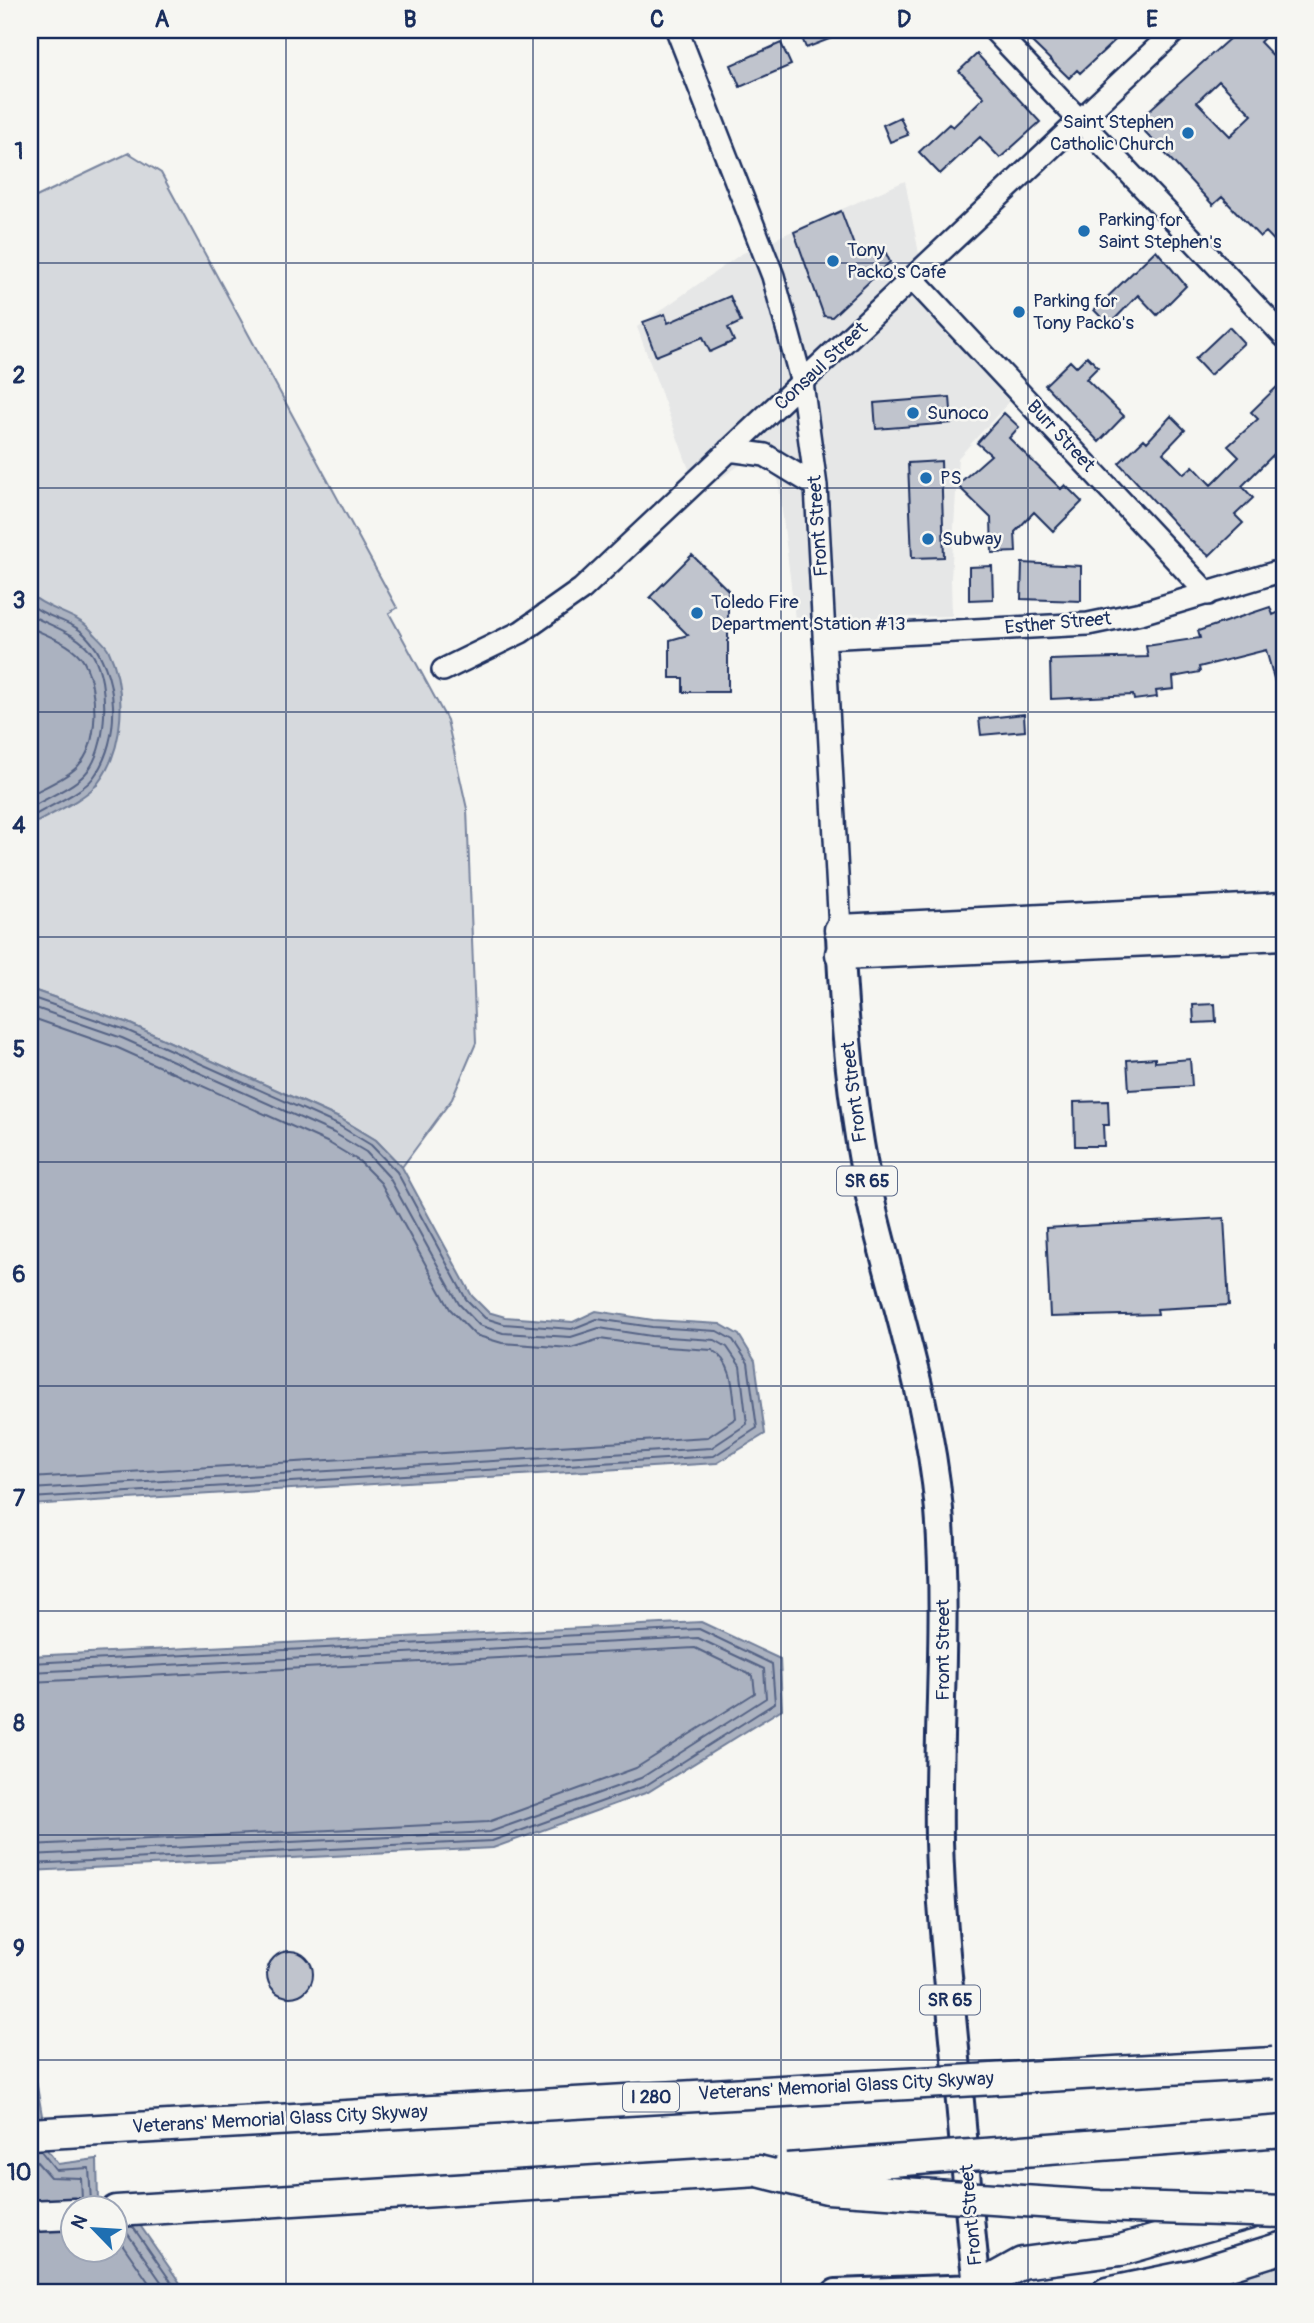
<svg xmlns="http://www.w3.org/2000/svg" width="1314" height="2323" viewBox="0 0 1314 2323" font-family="Pangolin,sans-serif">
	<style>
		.built { fill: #e6e7e7 }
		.green { fill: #d6d9dd; stroke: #78849e; stroke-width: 2 }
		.water { fill: #abb2c0; stroke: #717e99; stroke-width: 2; fill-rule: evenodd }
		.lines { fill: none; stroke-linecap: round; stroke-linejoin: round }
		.shore { stroke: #556385; stroke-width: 2 }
		.building { fill: #c0c4cd; stroke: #1b2f5e; stroke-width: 2; fill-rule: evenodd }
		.minor-casing { stroke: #1b2f5e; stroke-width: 26 }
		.major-casing { stroke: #1b2f5e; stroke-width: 32 }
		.highway-casing { stroke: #1b2f5e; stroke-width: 35 }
		.minor { stroke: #f6f6f2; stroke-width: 21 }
		.major { stroke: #f6f6f2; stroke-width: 26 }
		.highway { stroke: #f6f6f2; stroke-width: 30 }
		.rail { stroke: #1b2f5e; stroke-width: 5; stroke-dasharray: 10 5; stroke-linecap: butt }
		.highway-bridge-casing { stroke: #1b2f5e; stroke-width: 35; stroke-linecap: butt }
		.highway-bridge { stroke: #f6f6f2; stroke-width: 30 }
		.grid { fill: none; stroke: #1b2f5e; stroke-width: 2; stroke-opacity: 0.55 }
		.poi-dot { fill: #1f6fb2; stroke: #f6f6f2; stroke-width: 2.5 }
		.labels { text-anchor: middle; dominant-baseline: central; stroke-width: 5; stroke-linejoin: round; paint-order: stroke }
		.shield { fill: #f6f6f2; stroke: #5d6b8a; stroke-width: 2 }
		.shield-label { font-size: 18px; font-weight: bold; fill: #1b2f5e }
		.poi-label { font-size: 19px; fill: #1b2f5e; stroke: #f6f6f2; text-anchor: start }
		.street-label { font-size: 19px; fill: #1b2f5e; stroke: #f6f6f2 }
		.neatline { fill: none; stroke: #1b2f5e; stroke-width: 2.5 }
		.grid-label { font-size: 23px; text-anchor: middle; font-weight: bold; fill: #1b2f5e }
	</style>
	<rect width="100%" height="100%" fill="#f6f6f2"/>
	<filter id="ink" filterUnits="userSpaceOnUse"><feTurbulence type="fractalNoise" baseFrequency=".0143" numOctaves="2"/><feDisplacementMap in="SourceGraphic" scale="14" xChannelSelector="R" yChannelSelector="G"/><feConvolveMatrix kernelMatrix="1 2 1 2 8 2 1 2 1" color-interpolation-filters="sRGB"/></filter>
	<g filter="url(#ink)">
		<path class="built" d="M905 181 931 316 1009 402 958 458 951 579 952 616 795 619 777 469 750 458 698 494 637 327 741 254Z"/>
		<path class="green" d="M129 153 161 173 397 608 389 613 447 720 467 809 476 1043 452 1099 402 1167 376 1140 341 1119 128 1023 30 989V826L97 785 86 626 38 602 30 594V200Z
			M1284 2263V2293H1163L1278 2266Z"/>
		<path class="water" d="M30 594C47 610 74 613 90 629 95 635 104 642 108 649 127 689 125 748 98 783 87 798 47 816 30 826Z
			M30 989 128 1023 341 1119 376 1140 402 1167 472 1296 488 1312 505 1317 573 1322 596 1311 653 1320 720 1324 739 1335 755 1361 765 1434 717 1463 30 1505Z
			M701 1622 780 1659 782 1709 648 1792 493 1848 30 1871V1656Z
			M30 2045 48 2151 58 2164 97 2159 98 2202H115L130 2211 187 2293H30ZM74 2208H116V2250H74Z"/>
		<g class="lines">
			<path class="shore" d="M30 604C45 618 71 620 85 635 120 670 122 739 93 778 83 792 45 808 30 818
				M30 615C51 626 80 634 93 655 110 683 108 750 85 774 72 788 46 798 30 808
				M30 627C47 636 74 644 84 662 98 689 100 745 77 767 65 779 44 787 30 795
				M30 997 126 1030 338 1125 371 1145 397 1172 466 1299 485 1318 504 1324 572 1329 597 1319 652 1327 717 1331 733 1340 748 1363 757 1428 714 1456 30 1498
				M30 1006 122 1038 334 1133 366 1152 389 1177 459 1304 479 1325 503 1333 571 1337 599 1328 651 1336 715 1340 727 1347 740 1366 747 1424 711 1448 30 1489
				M30 1017 118 1048 329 1143 359 1161 381 1183 450 1309 475 1335 502 1343 571 1348 600 1339 650 1346 712 1350C735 1363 733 1395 736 1418L708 1437 30 1478
				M30 1663 699 1629 772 1664 775 1703 645 1786 492 1841 30 1864
				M30 1672 698 1638 764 1669 766 1698 641 1778 490 1832 30 1855
				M30 1682 695 1648 753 1676 755 1693 636 1768 488 1822 30 1845
				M40 2150 56 2170 89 2168 91 2202 95 2208
				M32 2151 36 2161 50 2177 81 2178 82 2200
				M123 2227 169 2293
				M133 2227 179 2293
				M116 2235 156 2293"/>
		</g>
		<path class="building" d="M799 30H850V31L806 48Z
			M1025 30H1126L1080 73 1077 70 1069 78 1031 41 1033 38Z
			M1239 30H1272L1260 42 1284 67V251L1266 232 1260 237 1222 197 1213 205 1136 122ZM1219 81 1252 115 1230 136 1197 102Z
			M781 43 791 65 740 87 731 65Z
			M977 54 1040 122 1000 158 980 137 940 174 919 152 949 124 953 127 984 97 959 71Z
			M900 117 908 135 890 142 883 125Z
			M841 211 858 256 866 252 868 257 885 251 890 262 832 317 824 316 794 232Z
			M1156 250 1186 286 1157 315 1138 295 1109 325 1094 310Z
			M730 296 741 322 728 328 734 341 710 352 703 337 656 356 643 322 665 314 668 323Z
			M1229 327 1244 343 1210 375 1195 359Z
			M1087 356 1098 367 1086 379 1124 416 1099 442 1045 385 1070 361 1076 367Z
			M1284 380V444L1242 486 1253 498 1235 515 1243 523 1209 556 1188 538 1119 463 1144 439 1147 442 1171 416 1185 430 1163 453 1184 474 1193 466 1211 485 1239 457 1228 446 1258 419 1251 412Z
			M950 397 952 423 876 429 874 403Z
			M1004 413 1019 427 1009 438 1061 489 1065 485 1082 502 1053 531 1034 512 1015 532 1016 552 992 553 991 518 957 485 991 455 977 443Z
			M941 461 944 557 912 558 908 463Z
			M692 555 728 590V692H683V678H670V640L688 635 650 597Z
			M1022 563 1081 566V601L1021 599Z
			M992 566 993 599 969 600V567Z
			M1270 607 1273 615 1284 610V700H1280L1266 650 1199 667 1200 672 1173 677 1174 689 1156 691 1157 697 1134 700 1133 695 1051 699 1050 660 1148 657 1146 646 1200 638 1198 631Z
			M1024 714 1025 731 981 735 979 719Z
			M1215 1004 1216 1022 1194 1023 1193 1005Z
			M1155 1058V1062L1190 1059 1192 1086 1129 1090 1127 1060Z
			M1108 1101 1109 1125H1103L1104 1146H1075L1074 1102Z
			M1224 1218 1229 1305 1157 1309 1158 1314 1050 1317 1046 1228Z
			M267 1974a23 23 0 1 1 46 0a23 23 0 1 1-46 0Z"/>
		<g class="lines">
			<g class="minor-casing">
				<path id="minor" d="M677 30 773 276 802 383 816 486 840 930
					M994 30 1284 336
					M913 279 1208 594
					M729 450 765 455 816 486
					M824 638 1088 624 1141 613 1284 570
					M443 670 521 632 582 589 1176 30"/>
			</g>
			<g class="major-casing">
				<path id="major" d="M840 935C844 1028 853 1124 874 1215 898 1313 930 1408 939 1510 948 1621 937 1730 939 1841 941 1921 951 2001 958 2081 965 2151 969 2223 978 2293
					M836 2293 977 2288"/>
			</g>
			<g class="highway-casing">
				<path id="highway" d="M840 930 1284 908
					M841 954 1284 934
					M116 2211 758 2171
					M30 2216 74 2214
					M977 2288 1022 2263 1121 2250 1251 2213
					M1107 2293 1194 2275 1284 2247"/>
			</g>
			<use href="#minor" class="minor"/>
			<use href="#major" class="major"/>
			<use href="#highway" class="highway"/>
			<path class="rail" d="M1275 1345H1284"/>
			<g class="highway-bridge-casing">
				<path id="highway-bridge" d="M30 2134 1273 2063
					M787 2169 1284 2131
					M758 2171 827 2188 1100 2206 1284 2212"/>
			</g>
			<use href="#highway-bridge" class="highway-bridge"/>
		</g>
	</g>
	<path class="grid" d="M286 30V2293M533 30V2293M781 30V2293M1028 30V2293M30 263H1284M30 488H1284M30 712H1284M30 937H1284M30 1162H1284M30 1386H1284M30 1611H1284M30 1835H1284M30 2060H1284"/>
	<g class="poi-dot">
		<circle cx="1188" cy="133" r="7"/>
		<circle cx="1084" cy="231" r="7"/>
		<circle cx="833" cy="261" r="7"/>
		<circle cx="1019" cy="312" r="7"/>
		<circle cx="913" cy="413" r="7"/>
		<circle cx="926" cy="478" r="7"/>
		<circle cx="928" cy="539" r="7"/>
		<circle cx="697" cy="613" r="7"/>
	</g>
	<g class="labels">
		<g class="shield">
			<rect x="837" y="1166.5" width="60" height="29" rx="5"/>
			<rect x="920" y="1985.5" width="60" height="29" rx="5"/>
			<rect x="623" y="2082.5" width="56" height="29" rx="5"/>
		</g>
		<g class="shield-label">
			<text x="867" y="1181">SR 65</text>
			<text x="950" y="2000">SR 65</text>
			<text x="651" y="2097">I 280</text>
		</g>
		<g class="poi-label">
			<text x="1174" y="122" text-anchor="end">Saint Stephen<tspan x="1174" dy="22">Catholic Church</tspan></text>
			<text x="1098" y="220">Parking for<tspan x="1098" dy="22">Saint Stephen's</tspan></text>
			<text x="847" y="250">Tony<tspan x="847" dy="22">Packo's Cafe</tspan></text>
			<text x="1033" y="301">Parking for<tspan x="1033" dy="22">Tony Packo's</tspan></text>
			<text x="927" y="413">Sunoco</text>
			<text x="940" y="478">PS</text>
			<text x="942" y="539">Subway</text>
			<text x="711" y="602">Toledo Fire<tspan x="711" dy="22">Department Station #13</tspan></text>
		</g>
		<g class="street-label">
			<text transform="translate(821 366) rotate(-43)">Consaul Street</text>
			<text transform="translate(1061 436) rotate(47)">Burr Street</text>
			<text transform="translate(818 526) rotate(-94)">Front Street</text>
			<text transform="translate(1058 623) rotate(-5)">Esther Street</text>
			<text transform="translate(854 1092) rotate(-97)">Front Street</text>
			<text transform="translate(943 1650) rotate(-90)">Front Street</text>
			<text transform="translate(846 2086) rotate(-3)">Veterans' Memorial Glass City Skyway</text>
			<text transform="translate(280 2119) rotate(-3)">Veterans' Memorial Glass City Skyway</text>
			<text transform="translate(971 2215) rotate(-95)">Front Street</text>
		</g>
	</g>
	<rect width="1314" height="2323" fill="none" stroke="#f6f6f2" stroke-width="77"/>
	<g transform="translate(94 2229) rotate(295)"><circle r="33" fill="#f6f6f2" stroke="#9ea6b7" stroke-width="2"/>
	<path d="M0-5L12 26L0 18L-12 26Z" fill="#1f6fb2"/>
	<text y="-10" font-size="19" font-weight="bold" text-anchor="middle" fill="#1b2f5e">N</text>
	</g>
	<rect x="38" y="38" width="1238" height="2246" class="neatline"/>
	<g class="grid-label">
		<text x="162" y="27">A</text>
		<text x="410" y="27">B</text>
		<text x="657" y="27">C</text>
		<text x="904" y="27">D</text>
		<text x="1152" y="27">E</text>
		<text x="19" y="159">1</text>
		<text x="19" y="383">2</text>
		<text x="19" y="608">3</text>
		<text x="19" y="833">4</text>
		<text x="19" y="1057">5</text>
		<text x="19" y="1282">6</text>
		<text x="19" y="1506">7</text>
		<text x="19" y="1731">8</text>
		<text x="19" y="1956">9</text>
		<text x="19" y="2180">10</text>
	</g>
</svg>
